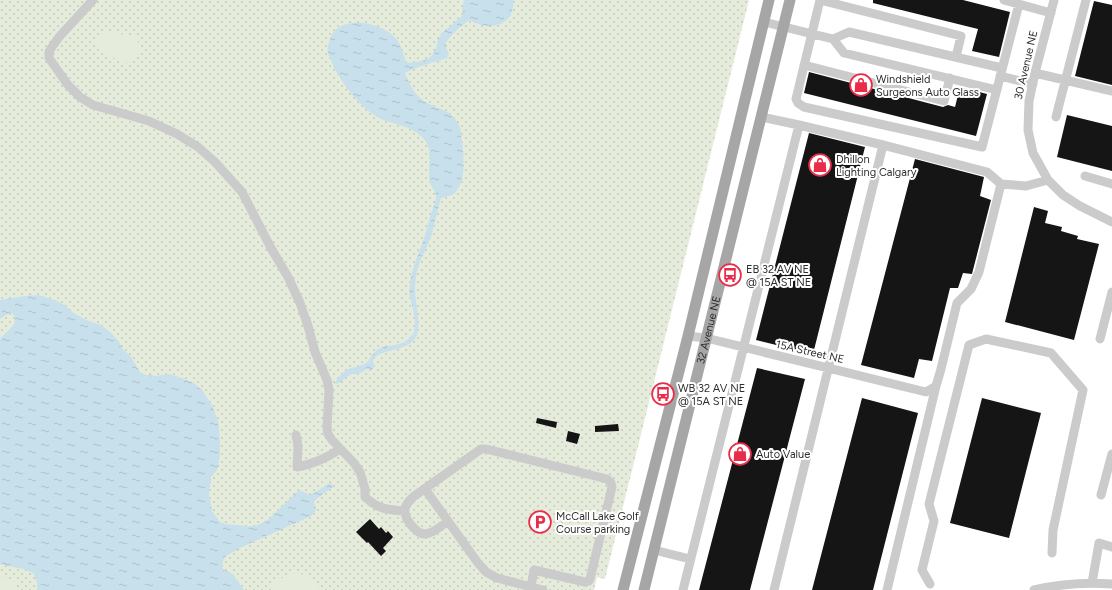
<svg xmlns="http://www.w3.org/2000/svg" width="1112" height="590" viewBox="0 0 1112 590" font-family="Figtree,sans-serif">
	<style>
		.grass { fill: url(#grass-dots) }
		.green { fill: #e5ecdb }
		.water { fill: url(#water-ripples) }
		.building { fill: #151515 }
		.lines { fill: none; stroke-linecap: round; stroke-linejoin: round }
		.minor { stroke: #cbcbcb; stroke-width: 9 }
		.major { stroke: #a6a6a6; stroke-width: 11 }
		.labels { text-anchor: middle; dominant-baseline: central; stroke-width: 4; stroke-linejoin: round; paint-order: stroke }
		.street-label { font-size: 11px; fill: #2e2e2e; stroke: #fff }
		.poi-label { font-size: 11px; fill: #2e2e2e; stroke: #fff; text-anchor: start }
	</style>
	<defs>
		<pattern id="grass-dots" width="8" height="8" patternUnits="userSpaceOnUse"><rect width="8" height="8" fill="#e5ecdb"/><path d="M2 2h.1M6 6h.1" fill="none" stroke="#c5cbbc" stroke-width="1.8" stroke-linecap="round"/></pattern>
		<pattern id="water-ripples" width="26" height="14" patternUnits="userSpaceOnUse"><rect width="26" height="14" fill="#c7e0ec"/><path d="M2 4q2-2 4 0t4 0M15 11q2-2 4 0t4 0" fill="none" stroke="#abc0cb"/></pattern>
	</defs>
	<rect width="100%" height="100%" fill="#fff"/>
	<path class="grass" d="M0 0H749L605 579 597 577 594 590H0Z"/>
	<path class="green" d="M104 32 135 36C138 41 142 48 139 53 133 68 124 62 114 58 110 56 106 55 102 53 93 46 93 36 104 32Z
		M296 573C306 574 315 580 319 590H275L273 587 274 582 288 575Z
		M0 577C9 579 18 579 17 590H0Z"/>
	<path class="water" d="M464 0H514C513 5 513 11 510 16 502 29 481 28 470 20 465 22 448 38 446 43 445 47 447 50 449 53L447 58C433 63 418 66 405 73 410 86 416 97 429 104 438 108 449 111 455 119 457 122 459 125 460 127 461 130 461 134 461 136 464 152 467 180 455 193 451 197 446 196 441 198 437 212 434 228 429 242 427 248 424 253 421 259 418 267 415 279 415 289 415 302 423 330 414 340 403 352 384 348 373 359L374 366 372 370 366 369C361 374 358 374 351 374L339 383 334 384C337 379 341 374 346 370 352 367 360 367 366 363 372 358 371 353 380 348 393 343 402 348 412 335 419 327 412 306 410 297 409 293 410 286 410 282 412 269 417 257 422 244 426 234 428 223 431 213 433 208 435 203 436 198 437 193 433 190 431 185 429 181 429 178 429 174 429 162 432 149 424 139 412 126 396 125 381 119 363 111 341 83 333 65 332 61 328 56 328 52 327 49 328 45 329 43 334 12 384 21 398 41 402 47 404 55 406 63 417 61 430 63 435 50 437 46 437 40 440 36 446 28 457 22 463 14L462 9Z
		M39 295 55 300 66 306 72 312 86 320 101 325 111 333 118 340 122 348 131 357 140 372 146 375 156 376 168 374 182 378 194 383 203 391 212 405 218 421 220 439V456L217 470 211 477 209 494 212 511 220 522 226 524 248 526H255L264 522 269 519 299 490 302 491 310 495 330 483 334 486 315 500 314 503 316 508 314 514 309 517 240 548 226 556 223 561 222 567 224 570 233 574 244 590H37V583L34 574C24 567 12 568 0 564V339C6 331 20 324 13 314L9 313 0 319V300L25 296Z"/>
	<path class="building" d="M873 0H963L1010 12 999 57 972 51 978 29 873 3Z
		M1094 1 1112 5V85L1075 76Z
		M809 72 943 107 948 105 955 107 960 87 987 94 976 136 804 93Z
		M1067 115 1112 126V171L1057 157Z
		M809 133 865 147 813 354 756 340Z
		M915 159 984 177 980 196 991 200 973 270 972 274 963 273 958 288H950L932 361 919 359 914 378 861 365Z
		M1034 207 1048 211 1045 223 1062 227 1061 231 1078 236 1077 239 1099 244 1074 340 1005 322Z
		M757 368 805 379 750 590H699Z
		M862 398 918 413 873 590H812Z
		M982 398 1041 413 1009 538 950 523Z
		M537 418 557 422 556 428 536 423Z
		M618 424 619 431 595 432V426Z
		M568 431 580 434 577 444 566 441Z
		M370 519 379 529 381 527 386 533 388 531 393 537 383 548 386 551 381 556 368 542 367 543 356 532Z"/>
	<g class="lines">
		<path class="minor" d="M93 0 59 37 52 47 49 52V58L68 85 80 97 93 105 149 121 177 134 198 147 215 162 242 192 271 248 288 277 300 303 308 326 315 352 327 380 329 390 327 427 328 434 332 440 354 463 360 472 365 489V497C378 509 388 510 404 511
			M820 0 796 99 798 103 804 107 982 147 1019 4
			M820 0 961 36 956 57
			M1004 0 1051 13
			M1054 0 1035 73 1029 101 1028 130 1033 153 1048 180 1063 195 1080 206 1112 222
			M764 22 833 39 844 53 997 90
			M833 39 849 32 1002 68
			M804 65 944 101 950 78
			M1035 73 1112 91
			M1000 76 1033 84
			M1056 117 1086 0
			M799 125 883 145 987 172 1001 184
			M1085 176 1112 184
			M688 336 706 338 926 392 936 386 941 369 957 303 971 289 979 272 1001 184 1026 186 1048 180
			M1100 339 1112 292
			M296 435 298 446 297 467C313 464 327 458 340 449
			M425 489 478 563 486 572 497 578 543 590
			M1101 495 1112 454
			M448 521C442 525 434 533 426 534 417 535 404 519 405 510 405 505 409 501 413 497L481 449H486L607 479 611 483 612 487 590 579 589 581 585 582 534 570 531 587
			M654 550 690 559
			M1092 583 1099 543 1112 547
			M930 584 922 570 934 521 929 504 969 345 986 339 1051 353 1083 390 1053 530 1052 553
			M683 590 799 125 761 117
			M774 590 883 145
			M887 590 936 386
			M1034 590C1060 584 1086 582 1112 584"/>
		<g class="major">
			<path d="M623 590 688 336 769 0"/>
			<path id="s1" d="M644 590 790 0"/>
		</g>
	</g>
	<defs>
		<g id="shop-ring" transform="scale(1.15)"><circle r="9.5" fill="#fff" stroke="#e92c48" stroke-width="1.5"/><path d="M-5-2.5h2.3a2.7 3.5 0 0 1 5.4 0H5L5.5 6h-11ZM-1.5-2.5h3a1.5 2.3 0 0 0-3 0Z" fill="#e92c48"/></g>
		<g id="bus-ring" transform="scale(1.15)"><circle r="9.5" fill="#fff" stroke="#e92c48" stroke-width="1.5"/><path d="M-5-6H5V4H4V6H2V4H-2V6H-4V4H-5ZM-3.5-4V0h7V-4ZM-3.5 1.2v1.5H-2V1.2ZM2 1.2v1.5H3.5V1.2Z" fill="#e92c48"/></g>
		<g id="parking-ring" transform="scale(1.15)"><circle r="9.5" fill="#fff" stroke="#e92c48" stroke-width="1.5"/><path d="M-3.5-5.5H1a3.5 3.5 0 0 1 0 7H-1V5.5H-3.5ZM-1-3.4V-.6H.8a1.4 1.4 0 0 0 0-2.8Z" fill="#e92c48"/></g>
	</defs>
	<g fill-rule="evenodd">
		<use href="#shop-ring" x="861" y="85"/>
		<use href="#shop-ring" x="820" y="165"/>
		<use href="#bus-ring" x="730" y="275"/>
		<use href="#bus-ring" x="663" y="394"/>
		<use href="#shop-ring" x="740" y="454"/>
		<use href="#parking-ring" x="540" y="522"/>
	</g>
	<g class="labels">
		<g class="street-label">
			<text transform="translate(1026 65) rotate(-77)">30 Avenue NE</text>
			<text stroke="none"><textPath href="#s1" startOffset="268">32 Avenue NE</textPath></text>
			<text transform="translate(810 352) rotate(13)">15A Street NE</text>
		</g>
		<g class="poi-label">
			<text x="876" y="79">Windshield<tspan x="876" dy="13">Surgeons Auto Glass</tspan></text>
			<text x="836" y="159">Dhillon<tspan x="836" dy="13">Lighting Calgary</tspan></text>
			<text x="746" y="269">EB 32 AV NE<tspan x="746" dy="13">@ 15A ST NE</tspan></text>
			<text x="678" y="388">WB 32 AV NE<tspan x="678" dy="13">@ 15A ST NE</tspan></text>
			<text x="756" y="454">Auto Value</text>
			<text x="556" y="516">McCall Lake Golf<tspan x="556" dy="13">Course parking</tspan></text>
		</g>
	</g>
</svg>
